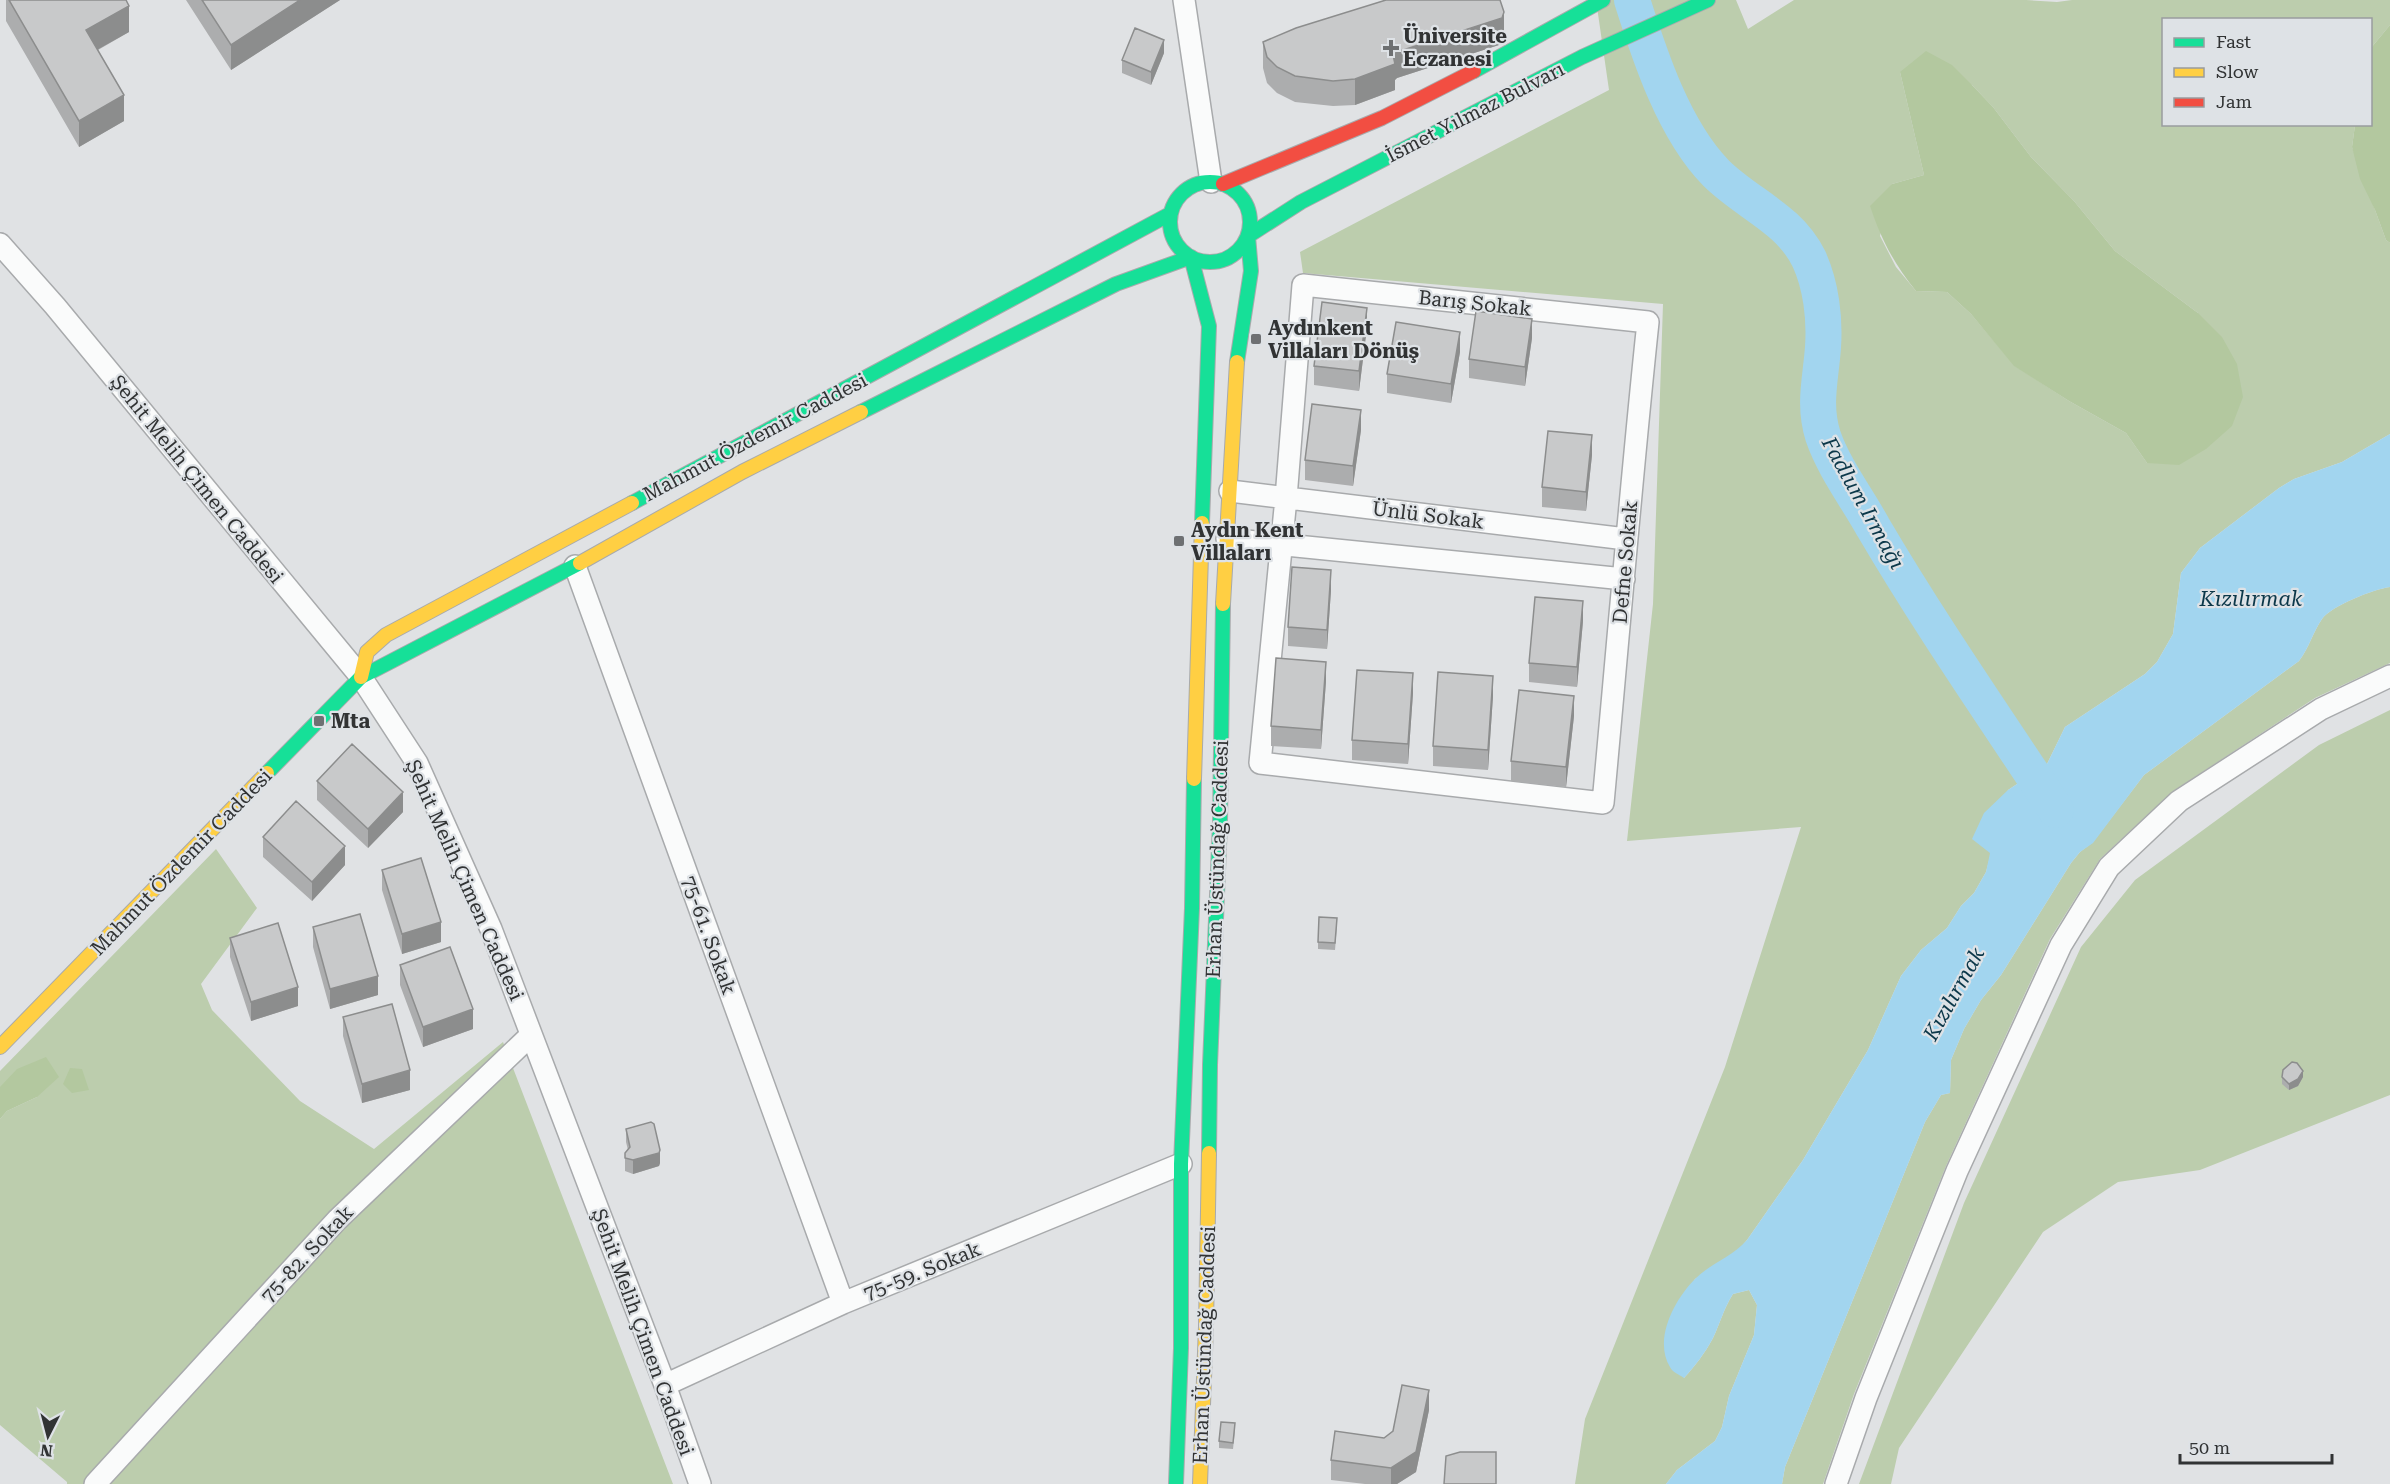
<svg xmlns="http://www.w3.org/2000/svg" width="2390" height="1484" viewBox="0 0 2390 1484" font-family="'Roboto Serif',serif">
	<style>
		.green { fill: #bccdad; fill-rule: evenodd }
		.forest { fill: #b3c89f }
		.water { fill: #a2d5ef }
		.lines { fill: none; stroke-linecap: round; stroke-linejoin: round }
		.river { stroke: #a2d5ef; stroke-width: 36 }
		.street-casing { stroke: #a8aaac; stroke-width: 24 }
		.fast-casing { stroke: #a8aaac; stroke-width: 16 }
		.slow-casing { stroke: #a8aaac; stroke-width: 16 }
		.jam-casing { stroke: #a8aaac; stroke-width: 16 }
		.street { stroke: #fafbfb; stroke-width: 21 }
		.fast { stroke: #16e098; stroke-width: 14 }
		.slow { stroke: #ffcf43; stroke-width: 14 }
		.jam { stroke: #f24e42; stroke-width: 14 }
		.wall { fill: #acadae }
		.shaded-wall { fill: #8c8d8d }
		.building { fill: #c8c9ca; stroke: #8c8d8d; stroke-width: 1.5 }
		.poi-dot { fill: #6e7072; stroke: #dee2e6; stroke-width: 2 }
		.labels { text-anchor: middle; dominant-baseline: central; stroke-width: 4.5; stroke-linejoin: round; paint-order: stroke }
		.poi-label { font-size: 20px; font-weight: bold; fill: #313334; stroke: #dee2e6; text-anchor: start }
		.street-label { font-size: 20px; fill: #313334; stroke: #dee2e6 }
		.water-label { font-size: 21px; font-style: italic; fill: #0c384a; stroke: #dee2e6 }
	</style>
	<rect width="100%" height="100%" fill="#e0e2e4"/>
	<path class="green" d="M1596 0H1736L1748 29 1794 0H2026L2057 2 2072 0H2390V25L2371 48 2370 20H2164V124L2355 125 2352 147 2386 240 2390 243V434L2342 462 2294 479 2279 488 2200 548 2181 573 2173 634 2157 662 2145 674 2065 727 2047 764 2008 790 1986 872 1974 893 1961 906 1947 928 1921 950 1901 976 1868 1050 1803 1160 1747 1240 1737 1252 1695 1279 1669 1321 1684 1378C1695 1366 1705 1353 1713 1338 1720 1323 1724 1308 1733 1294L1749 1290 1757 1305 1754 1335 1729 1396 1722 1427 1715 1441 1677 1470 1666 1484H1575L1585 1419 1725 1067 1801 827 1627 841 1653 604 1663 304 1303 273 1300 252 1609 90ZM1900 72 1972 85 1993 107 2031 157 2074 201 2115 251 2198 313 2147 463 2126 433 2069 401 2015 366 1971 314 1947 292 1916 291 1896 267 1880 236 1892 184 1924 175Z
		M2390 587V663L2315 698 2172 792 2100 859 2050 939 1946 1166 1854 1394 1823 1484H1782L1785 1467 1925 1122 1941 1095 1950 1093 1951 1060 1964 1029 1981 1000 2001 975 2071 863 2080 852 2093 842 2144 775 2299 661C2309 648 2313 632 2322 619 2331 606 2374 589 2390 587Z
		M2390 710V1095L2200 1170 2118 1182 2043 1232 1899 1448 1891 1484H1859L1964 1203 2081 947 2135 880 2319 745Z
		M216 849 257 908 201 984 212 1010 300 1101 374 1149 503 1042 673 1484H67V1482L0 1425V1119L7 1111 37 1097 0 1087V1071Z"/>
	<path class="forest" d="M2390 25V243L2386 240 2375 210 2360 179 2352 147 2355 125 2370 124 2371 48Z
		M1926 51 1952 65 1972 85 1993 107 2031 157 2074 201 2115 251 2198 313 2222 337 2237 364 2243 397 2232 426 2206 449 2179 465 2147 463 2126 433 2069 401 2014 366 1971 314 1947 292 1916 291C1894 264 1881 239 1870 206L1892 184 1924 175 1900 72Z
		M46 1057 59 1077 37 1097 7 1111 0 1119V1087L17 1069Z
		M70 1068 82 1069 89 1090 72 1093 63 1084Z"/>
	<path class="water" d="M2390 434V587C2374 589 2331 606 2322 619 2313 632 2309 648 2299 661L2144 775 2093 843 2080 852 2071 863 2001 975 1981 1000 1964 1029 1951 1060 1950 1093 1941 1095 1925 1122 1785 1467 1782 1484H1666L1677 1470 1715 1441 1722 1427 1729 1396 1754 1335 1757 1305 1749 1290 1733 1294C1724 1308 1720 1323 1713 1338 1705 1353 1695 1366 1684 1378 1680 1375 1672 1372 1670 1367 1653 1339 1675 1299 1695 1279 1711 1263 1732 1257 1747 1240L1803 1160 1868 1050 1901 976 1921 950 1947 928 1961 906 1974 893 1986 872 1990 853 1972 839 1984 813 2008 790 2047 764 2065 727 2145 674 2157 662 2173 634 2181 573 2200 548 2279 488 2294 479 2342 462Z"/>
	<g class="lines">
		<path class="river" d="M1632 0C1650 57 1674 130 1716 173 1747 204 1789 218 1809 259 1821 285 1825 318 1823 347 1821 378 1813 404 1823 436 1834 468 1857 498 1873 527 1930 624 1994 716 2056 810"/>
		<g class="street-casing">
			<path id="street" d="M1184 0 1211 182
				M0 244 55 306 361 677 417 763 491 929 665 1385 700 1484
				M1303 285 1648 322C1631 482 1618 642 1603 803L1260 763 1286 498Z
				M1230 491 1626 539
				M1227 539 1624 579
				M575 566 843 1303
				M665 1385 843 1303 1181 1164
				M95 1484 337 1220 531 1035
				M1836 1484 1866 1398 1957 1171 2061 945 2109 867 2179 801 2321 709 2390 676"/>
		</g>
		<g class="fast-casing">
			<path id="fast" d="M1474 71 1603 0
				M1170 222a40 40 0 1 1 80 0a40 40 0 1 1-80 0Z
				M1248 236 1301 202 1582 57 1708 0
				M1191 257 1209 326 1202 523
				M1237 362 1251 271 1248 236
				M861 412 1116 284 1191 257
				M632 503 1170 214
				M267 773 361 677 580 563
				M1209 1153 1210 1065 1220 822 1223 604
				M1176 1484 1181 1348V1164L1192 908 1194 779"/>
		</g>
		<g class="slow-casing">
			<path id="slow" d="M580 563 742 472 861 412
				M1223 604 1237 362
				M361 677 367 652 386 635 632 503
				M1194 779 1202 523
				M0 1047 267 773
				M1200 1484 1206 1326 1209 1153"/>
		</g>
		<g class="jam-casing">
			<path id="jam" d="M1223 184 1382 118 1474 71"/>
		</g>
		<use href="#street" class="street"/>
		<use href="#fast" class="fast"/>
		<use href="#slow" class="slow"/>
		<use href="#jam" class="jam"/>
	</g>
	<path class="wall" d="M6 0H126L129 32 98 50 124 121 79 147 6 21Z
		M186 0H340L231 70Z
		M1504 38 1502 44 1397 78 1395 80V90L1355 105 1333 106 1295 102 1277 93 1267 83 1263 68V42Z
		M1164 53 1151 85 1122 73V60Z
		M1367 327 1359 391 1314 385V366Z
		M1532 338 1525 386 1469 378V359Z
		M1460 352 1451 403 1387 393V374Z
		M1361 430 1353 486 1305 480V460Z
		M1592 455 1586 511 1542 507V487Z
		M1331 590 1327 649 1288 646V627Z
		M1583 621 1577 687 1529 682V663Z
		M1326 681 1321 749 1271 746V726Z
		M1413 693 1408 764 1352 760V740Z
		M1493 696 1488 770 1433 766V746Z
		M1574 716 1566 787 1511 781V761Z
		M317 781 403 812 368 848 317 800Z
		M263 837 345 865 312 901 263 857Z
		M382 870 441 942 402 954 382 890Z
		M1337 925 1335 950 1318 949V942Z
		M313 927 378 995 330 1009 313 947Z
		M230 938 298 1006 251 1021 230 957Z
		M400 965 473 1029 423 1047 400 985Z
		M343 1017 410 1090 362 1103 343 1036Z
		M2282 1077H2303L2298 1086 2289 1090 2282 1084Z
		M626 1129 660 1163 659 1166 633 1174 625 1171V1153L628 1150 626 1142Z
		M1429 1410 1416 1472 1397 1484H1365L1331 1480V1460L1384 1438Z
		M1235 1430 1233 1449 1219 1448V1441Z"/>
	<path class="shaded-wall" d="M300 0H340L231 70V45Z
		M129 6V32L86 56V30Z
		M1504 12V38L1502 44 1397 78 1395 80V90L1355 105V79L1393 55 1397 52Z
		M1164 40V53L1151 85V72Z
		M124 95V121L79 147V121Z
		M1367 308V327L1359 391V371Z
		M1532 319V338L1525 386V367Z
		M1460 332V352L1451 403V384Z
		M1361 410V430L1353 486V466Z
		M1592 435V455L1586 511V492Z
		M1331 570V590L1327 649V630Z
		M1583 601V621L1577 687V667Z
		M1326 662V681L1321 749V730Z
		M1413 673V693L1408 764V744Z
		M1493 676V696L1488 770V750Z
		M1574 696V716L1566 787V767Z
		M403 792V812L368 848V829Z
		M345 846V865L312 901V882Z
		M441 922V942L402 954V934Z
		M378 976V995L330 1009V989Z
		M298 987V1006L251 1021V1002Z
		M473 1009V1029L423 1047V1027Z
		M410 1070V1090L362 1103V1084Z
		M2303 1071V1077L2298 1086 2289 1090V1084Z
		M660 1150V1163L659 1166 633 1174V1160Z
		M1429 1390V1410L1416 1472 1397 1484H1391V1468Z"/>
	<path class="building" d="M9 0H126L129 6 86 30 124 95 79 121Z
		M202 0H300L231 45Z
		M1386 0H1500L1504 12 1502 18 1397 52 1393 55 1395 64 1355 79 1333 81 1295 76 1277 67 1267 57 1263 42 1296 28Z
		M1135 28 1164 40 1151 72 1122 60Z
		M1322 302 1367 308 1359 371 1314 366Z
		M1476 311 1532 319 1525 367 1469 359Z
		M1396 322 1460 332 1451 384 1387 374Z
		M1312 404 1361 410 1353 466 1305 460Z
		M1548 431 1592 435 1586 492 1542 487Z
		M1292 567 1331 570 1327 630 1288 627Z
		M1535 597 1583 601 1577 667 1529 663Z
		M1276 658 1326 662 1321 730 1271 726Z
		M1357 670 1413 673 1408 744 1352 740Z
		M1438 672 1493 676 1488 750 1433 746Z
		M1519 690 1574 696 1566 767 1511 761Z
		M352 744 403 792 368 829 317 781Z
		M296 801 345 846 312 882 263 837Z
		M421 858 441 922 402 934 382 870Z
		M360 914 378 976 330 989 313 927Z
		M1319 917 1337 918 1335 943 1318 942Z
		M278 923 298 987 251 1002 230 938Z
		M450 947 473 1009 423 1027 400 965Z
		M392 1004 410 1070 362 1084 343 1017Z
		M2292 1062 2297 1063 2303 1071 2298 1079 2289 1084 2282 1077 2283 1070Z
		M651 1122 654 1124 660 1150 659 1153 633 1160 625 1158V1153L630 1147 626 1129Z
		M1402 1385 1429 1390 1416 1452 1391 1468 1331 1460 1335 1431 1384 1438 1393 1431Z
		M1221 1422 1235 1423 1233 1443 1219 1441Z
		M1460 1452H1496V1484H1444L1446 1456Z"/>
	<g class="poi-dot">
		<path d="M1388 39h6v6h6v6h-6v6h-6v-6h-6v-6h6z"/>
		<rect x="1250" y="333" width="12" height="12" rx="3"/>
		<rect x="1173" y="535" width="12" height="12" rx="3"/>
		<rect x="313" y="715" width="12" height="12" rx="3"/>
	</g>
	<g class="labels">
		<g class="poi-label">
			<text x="1403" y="36">Üniversite<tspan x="1403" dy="23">Eczanesi</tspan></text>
			<text x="1268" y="328">Aydınkent<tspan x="1268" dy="23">Villaları Dönüş</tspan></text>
			<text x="1191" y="530">Aydın Kent<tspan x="1191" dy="23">Villaları</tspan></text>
			<text x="331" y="721">Mta</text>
		</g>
		<g class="street-label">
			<text transform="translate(1475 112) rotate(-27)">İsmet Yılmaz Bulvarı</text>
			<text transform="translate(1475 303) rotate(6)">Barış Sokak</text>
			<text transform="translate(755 437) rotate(-28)">Mahmut Özdemir Caddesi</text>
			<text transform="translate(197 479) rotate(51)">Şehit Melih Çimen Caddesi</text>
			<text transform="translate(1428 515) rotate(7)">Ünlü Sokak</text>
			<text transform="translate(1625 562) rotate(-85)">Defne Sokak</text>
			<text transform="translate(1217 859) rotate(-88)">Erhan Üstündağ Caddesi</text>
			<text transform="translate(181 862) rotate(-46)">Mahmut Özdemir Caddesi</text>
			<text transform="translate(465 880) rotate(66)">Şehit Melih Çimen Caddesi</text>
			<text transform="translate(709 935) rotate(70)">75-61. Sokak</text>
			<text transform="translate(307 1254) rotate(-47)">75-82. Sokak</text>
			<text transform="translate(922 1271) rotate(-22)">75-59. Sokak</text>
			<text transform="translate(643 1332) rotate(70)">Şehit Melih Çimen Caddesi</text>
			<text transform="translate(1204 1345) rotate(-88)">Erhan Üstündağ Caddesi</text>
		</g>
		<g class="water-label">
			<text transform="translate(1863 503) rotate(61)">Fadlum Irmağı</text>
			<text x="2251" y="599">Kızılırmak</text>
			<text transform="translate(1954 994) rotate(-61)">Kızılırmak</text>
		</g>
	</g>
	<rect x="2162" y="18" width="210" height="108" fill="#dee2e6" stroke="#999c9f" stroke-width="1.5"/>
	<rect x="2174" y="38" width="30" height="9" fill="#16e098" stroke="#999c9f" stroke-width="1.5"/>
	<text x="2216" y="48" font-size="18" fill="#313334">Fast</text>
	<rect x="2174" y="68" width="30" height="9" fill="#ffcf43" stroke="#999c9f" stroke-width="1.5"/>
	<text x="2216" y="78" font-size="18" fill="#313334">Slow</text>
	<rect x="2174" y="98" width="30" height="9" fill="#f24e42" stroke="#999c9f" stroke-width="1.5"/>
	<text x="2216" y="108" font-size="18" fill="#313334">Jam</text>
	<g transform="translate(48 1436) rotate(186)" stroke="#dee2e6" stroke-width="4.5" paint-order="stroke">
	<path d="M0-4.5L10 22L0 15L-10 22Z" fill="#313334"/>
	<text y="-9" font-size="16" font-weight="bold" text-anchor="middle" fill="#313334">N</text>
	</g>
	<path d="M2180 1454v9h152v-9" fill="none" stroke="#313334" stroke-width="3"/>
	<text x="2189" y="1454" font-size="18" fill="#313334" stroke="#dee2e6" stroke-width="4.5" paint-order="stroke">50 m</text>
</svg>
